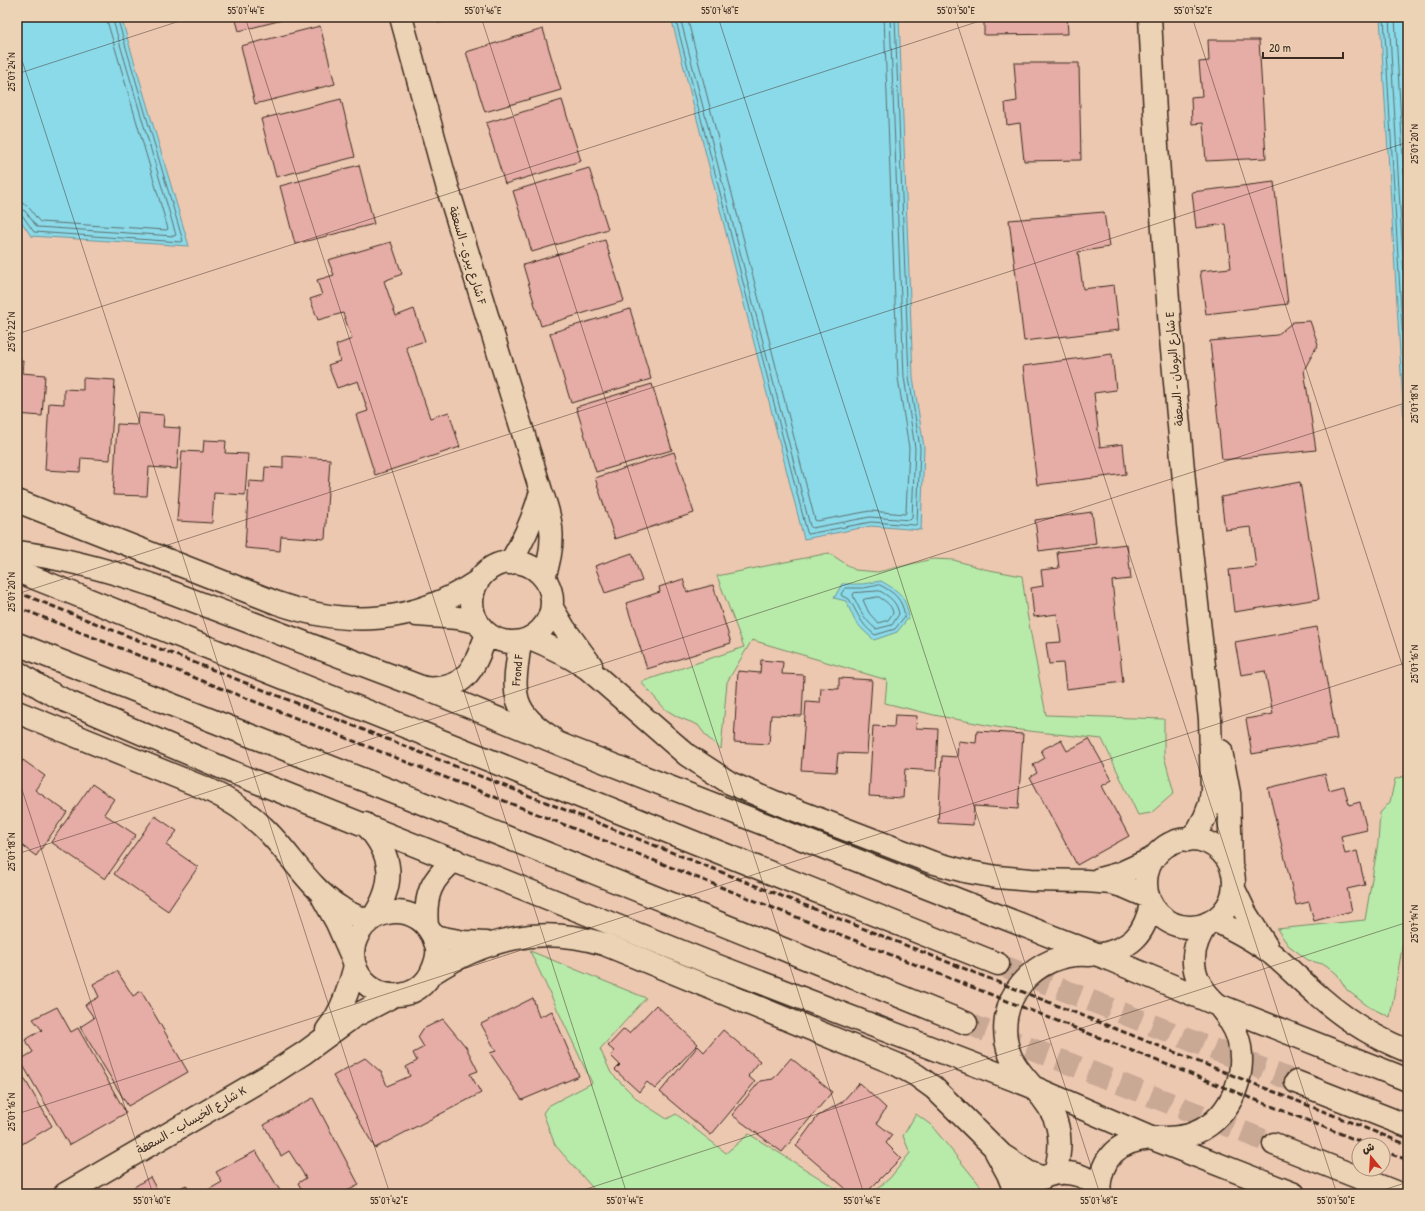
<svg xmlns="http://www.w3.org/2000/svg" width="1425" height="1211" viewBox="0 0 1425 1211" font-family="'Patrick Hand','Playpen Sans Arabic',sans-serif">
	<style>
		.green { fill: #b8eaaa; stroke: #7a8a64 }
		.water { fill: #8bdae9; stroke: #6b9498 }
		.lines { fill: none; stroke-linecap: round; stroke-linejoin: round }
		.shore { stroke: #5b706f; stroke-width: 1 }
		.building { fill: #e6aca6; stroke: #3b2a1e }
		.secondary-tunnel { stroke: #c9a894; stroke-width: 22; stroke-dasharray: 22 11; stroke-linecap: butt }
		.minor-casing { stroke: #3b2a1e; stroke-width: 25 }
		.tertiary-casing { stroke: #3b2a1e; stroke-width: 25 }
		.secondary-casing { stroke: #3b2a1e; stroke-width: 25 }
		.minor { stroke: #edd3b5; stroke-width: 22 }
		.tertiary { stroke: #edd3b5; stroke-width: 22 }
		.secondary { stroke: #edd3b5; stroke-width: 22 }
		.rail { stroke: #3b2a1e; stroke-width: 3; stroke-dasharray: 6 3; stroke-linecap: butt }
		.ticks { fill: none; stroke: #3b2a1e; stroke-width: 1; stroke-opacity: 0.45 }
		.labels { text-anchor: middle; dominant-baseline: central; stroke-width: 3; stroke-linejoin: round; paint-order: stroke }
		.street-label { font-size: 12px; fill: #3b2a1e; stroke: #edd3b5 }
		.neatline { fill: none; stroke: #3b2a1e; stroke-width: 1.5 }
		.ticks-label { font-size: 10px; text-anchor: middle; fill: #3b2a1e }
	</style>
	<rect width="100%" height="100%" fill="#ecc8b1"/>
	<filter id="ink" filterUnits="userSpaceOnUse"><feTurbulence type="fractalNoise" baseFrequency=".025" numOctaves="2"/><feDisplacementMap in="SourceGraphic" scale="8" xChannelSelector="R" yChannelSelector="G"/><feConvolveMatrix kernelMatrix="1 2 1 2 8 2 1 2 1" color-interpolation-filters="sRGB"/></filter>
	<g filter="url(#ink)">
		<path class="green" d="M829 553 855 570 878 572 932 559 954 560 984 569 1022 576 1027 613 1046 715 1164 719V756L1174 793 1151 813 1138 815 1102 739 1002 728 934 715 885 703 887 680 752 640 727 682 721 749 707 737 698 725 678 717 665 709 641 682 744 647 717 576Z
			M1408 775V935L1404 937 1390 1017 1369 1007 1347 990 1337 974 1326 965 1308 960 1288 945 1277 929 1365 920 1378 843 1380 813 1390 802 1395 779Z
			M530 951 646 998 600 1049 611 1073 639 1101 667 1119 676 1114 726 1153 749 1134 845 1194H598L555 1145 543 1113 548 1106 592 1083Z
			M916 1114 931 1125 983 1189V1194H871L890 1178 910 1153 903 1136Z"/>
		<path class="water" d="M17 17H121L189 246 31 236 17 215Z
			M671 17H899L913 377 924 447 921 530 871 526 804 539Z
			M1380 17H1408V491V489Z
			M881 581C900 592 905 595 909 617L897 632 874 640 863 630 855 621 846 601 834 598 842 584H863Z"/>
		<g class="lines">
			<path class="shore" d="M675 17 807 532 808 534 871 522 915 525 917 524 920 448 909 377 895 17
				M680 17 810 526 812 528 870 517 910 520 912 518 915 448 904 377 890 17
				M687 17 815 520 817 521 870 511 905 514 906 512 909 448 898 378 884 17
				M1384 17 1408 429
				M1389 17 1408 345
				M1395 17 1408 243
				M17 202C30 203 32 214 40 222L166 230 168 229 106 17
				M17 208 25 211 37 227 174 236 176 235 112 17
				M17 213 22 215 34 232 181 242 183 241 117 17
				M880 585C895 593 902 599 905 616L895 629 875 635C860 624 858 613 849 599L842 596 841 594 845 588H863Z
				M880 591C890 597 897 602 899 614L892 625 876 629C865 621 858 607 853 595L854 593Z
				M879 597C885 601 892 605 893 613L888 620 878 623 869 613 863 600 865 599Z"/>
		</g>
		<path class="building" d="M235 17H294L239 31Z
			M436 17H462L438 23Z
			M984 17H1067L1068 34 984 35Z
			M320 26 335 84 255 104 241 46Z
			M543 29 561 90 485 112 466 52Z
			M1208 40H1259L1266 158 1206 161 1203 123 1192 124 1191 97 1202 96 1199 62 1209 61Z
			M1014 63H1079L1081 160 1024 161 1020 123 1007 125 1005 103 1017 101Z
			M341 99 355 157 276 177 261 119Z
			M562 100 581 161 505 184 486 123Z
			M359 165 374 224 295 244 280 186Z
			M589 168 608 229 532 252 513 191Z
			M1274 182 1288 304 1206 314 1200 271 1231 268 1226 224 1196 228 1192 192Z
			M1104 212 1109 247 1078 252 1083 289 1114 285 1119 330 1024 341 1009 220Z
			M605 240 624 301 541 326 523 265Z
			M391 242 402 274 384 281 396 316 414 309 425 341 406 347 430 418 449 412 460 447 375 475 356 415 368 411 358 381 337 388 328 365 340 361 336 345 352 339 343 313 318 320 310 299 322 295 317 280 334 275 328 260Z
			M630 309 651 379 571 403 550 333Z
			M1310 321 1318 344 1304 370 1316 450 1222 460 1210 341 1277 335 1293 322Z
			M1112 354 1116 390 1094 393 1100 447 1123 444 1126 474 1037 485 1023 366Z
			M17 360 23 361 22 373 45 375 42 416 17 414Z
			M83 378 115 380 110 460 81 458 80 472 45 470 49 403 64 404V389L83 390Z
			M652 384 672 450 596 472 576 407Z
			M138 413 164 415 163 427 180 428 177 469 149 467 147 496 113 495 117 424 137 425Z
			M204 440 226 441 225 453 248 454 245 495 214 493 212 523 177 521 182 451 203 452Z
			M674 452 694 513 615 539 595 478Z
			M283 456 330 459 325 539 281 536 280 551 245 548 249 481 264 482 265 467 283 468Z
			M1300 482 1319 599 1234 612 1229 570 1256 567 1251 527 1225 530 1221 497Z
			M1092 512 1096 543 1039 551 1035 520Z
			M1127 544 1131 579 1112 581 1123 682 1066 689 1063 663 1049 664 1046 643 1061 642 1057 614 1034 617 1031 588 1043 586 1041 570 1059 568 1057 552Z
			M632 553 642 581 605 593 595 566Z
			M683 579 687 592 713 585 731 643 647 669 626 603 660 592 659 587Z
			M1317 627 1337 739 1252 754 1246 719 1273 714 1265 671 1241 675 1235 642Z
			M761 660 783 662 782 674 804 675 802 716 771 715 769 744 734 742 738 671 760 673Z
			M839 678 872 680 867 754 838 753 836 772 801 770 806 702 820 703 821 688 839 689Z
			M895 715 917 716 916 728 938 729 936 771 905 769 903 798 869 796 873 726 894 727Z
			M977 731 1023 734 1018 809 974 806 973 825 938 823 942 756 957 757 958 741 976 743Z
			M1089 739 1112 780 1102 786 1129 836 1077 865 1030 777 1037 773 1033 765 1045 758 1041 750 1061 740 1067 751Z
			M23 760 45 776 35 790 67 812 36 856 17 842V770Z
			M1325 774 1329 790 1344 786 1349 805 1360 802 1367 830 1341 836 1345 854 1357 851 1365 885 1347 889 1352 911 1314 921 1309 902 1296 905 1268 788Z
			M92 784 114 799 104 814 136 835 105 879 51 842Z
			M155 816 177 831 166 845 198 867 168 911 114 874Z
			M117 971 133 996 141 991 188 1072 128 1106 80 1027 94 1018 85 1005 99 997 93 984Z
			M533 998 539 1017 552 1011 579 1076 522 1100 490 1053 496 1051 481 1024Z
			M656 1005 698 1044 655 1089 647 1082 639 1092 615 1070 620 1065 611 1056 614 1051 608 1046 624 1029 629 1033Z
			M57 1007 71 1032 78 1028 126 1113 69 1145 20 1060 33 1052 25 1040 42 1030 33 1019Z
			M443 1019 466 1047 478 1071 470 1074 481 1093 375 1148 333 1076 365 1058 382 1073 387 1086 410 1076 406 1067 417 1061 413 1053 424 1047 418 1037 423 1029Z
			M723 1030 760 1061 748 1076 755 1082 711 1135 660 1092 698 1046 704 1052Z
			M791 1058 832 1092 782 1152 732 1115 760 1081 773 1079Z
			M17 1066 52 1126 17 1147Z
			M859 1083 886 1108 877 1123 892 1135 886 1143 901 1158 865 1194H852L796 1146 818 1116 842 1102Z
			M313 1098 359 1185 341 1194H304L298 1183 306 1178 289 1151 281 1156 264 1125Z
			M256 1151 282 1194H211L208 1190 222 1182 216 1172Z
			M150 1177 159 1194H123Z
			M186 1185 191 1194H169Z"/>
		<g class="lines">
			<path class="secondary-tunnel" d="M998 964 1296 1082
				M966 1023 1274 1144"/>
			<g class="minor-casing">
				<path id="minor" d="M401 17 448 189 541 491C554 524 555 544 544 578
					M1150 17 1156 132 1170 328 1188 524 1210 719 1212 790 1210 804 1205 817 1198 830 1188 840
					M17 501 277 603C349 628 413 624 478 581
					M472 602a40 40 0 1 1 80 0a40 40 0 1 1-80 0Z
					M510 563C524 540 534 517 541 491
					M552 608 564 628 591 665
					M417 615 458 618 477 622
					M530 638C550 646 569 656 587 668L687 755 730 783 777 803 931 862 964 871 997 877 1031 880 1086 881 1112 883 1125 887 1148 897
					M520 642C514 688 507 709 551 737
					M424 688C467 692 474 667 487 634
					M17 712 207 789C228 799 246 810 263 827 290 852 308 888 341 908 349 914 359 917 369 921
					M1221 751 1229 793 1231 866
					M365 824C394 855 396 884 372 919
					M1146 883a44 44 0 1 1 88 0a44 44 0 1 1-88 0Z
					M1099 879 1121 873 1154 858
					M1234 889 1245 912 1267 947
					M323 898 337 923 353 959
					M1214 920C1234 930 1254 940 1272 954 1289 968 1303 983 1320 997 1346 1020 1375 1038 1408 1051
					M1208 923C1186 952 1190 981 1218 1005
					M427 926C424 895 431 879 455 860
					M433 936C434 940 436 944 437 948 438 955 436 962 433 969 420 1003 373 1004 357 971 351 958 352 945 359 933 370 913 398 906 417 918 425 922 429 929 433 936L464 942 486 943
					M1099 955C1131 948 1144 936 1151 904
					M431 974C486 938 540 925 604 944L896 1064 916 1075 934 1088 1002 1155 1028 1172 1043 1178
					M327 1030C342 1012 349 988 355 966
					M1033 1087C1059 1114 1065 1137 1055 1173
					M996 1152 1008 1174 1016 1194
					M1099 1190C1101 1157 1118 1141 1151 1138
					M65 1194 273 1073 304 1053 353 1017 393 996
					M1026 1194C1028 1191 1030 1187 1033 1184 1053 1167 1088 1169 1101 1194"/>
			</g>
			<g class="tertiary-casing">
				<path id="tertiary" d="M17 552C63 558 108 570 152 585L424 688 567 747 1099 955 1218 1005 1408 1080
					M17 672 43 689 66 701 239 775 705 961 1033 1087 1151 1138 1294 1194
					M1033 1087C1024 1077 1015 1067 1010 1055 990 1001 1035 950 1090 955
					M1156 1138C1167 1138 1178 1138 1189 1135 1229 1123 1249 1076 1238 1038 1234 1025 1226 1015 1218 1005"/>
			</g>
			<g class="secondary-casing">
				<path id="secondary" d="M17 571 998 964
					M17 644 407 797 966 1023
					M1296 1082 1408 1126
					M1274 1144 1400 1194"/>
			</g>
			<use href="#minor" class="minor"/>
			<use href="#tertiary" class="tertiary"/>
			<use href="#secondary" class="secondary"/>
			<path class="rail" d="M17 592 1408 1145
				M17 607 1369 1145
				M1383 1151 1408 1160"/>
		</g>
	</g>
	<path class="ticks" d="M245 17 627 1194M481 17 864 1194M718 17 1100 1194M955 17 1337 1194M1192 17 1408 683M17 45 390 1194M17 74 192 17M17 334 992 17M17 594 1408 142M17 774 153 1194M17 854 1408 402M17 1114 1408 662M571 1194 1408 922M1371 1194 1408 1182"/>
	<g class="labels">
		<g class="street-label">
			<text transform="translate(468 255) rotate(73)">شارع يبري - السعفة F</text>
			<text transform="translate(1174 369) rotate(-95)">شارع البومان - السعفة E</text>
			<text transform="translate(517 670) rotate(-85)">Frond F</text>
			<text transform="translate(191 1120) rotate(-30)">شارع الخيساب - السعفة K</text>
		</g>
	</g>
	<rect width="1425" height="1211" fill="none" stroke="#edd3b5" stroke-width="44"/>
	<g transform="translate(1371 1157) rotate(342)"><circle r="19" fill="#edd3b5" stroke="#a68f79"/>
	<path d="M0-3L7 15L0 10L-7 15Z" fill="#c8321e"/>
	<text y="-6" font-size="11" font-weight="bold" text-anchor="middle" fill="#3b2a1e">ش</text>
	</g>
	<path d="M1263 52v6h80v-6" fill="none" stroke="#3b2a1e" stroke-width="2"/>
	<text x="1269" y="52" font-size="12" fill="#3b2a1e" stroke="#edd3b5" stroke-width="3" paint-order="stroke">20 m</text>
	<rect x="22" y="22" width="1381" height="1167" class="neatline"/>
	<g class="ticks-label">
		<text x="246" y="14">55°07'44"E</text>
		<text x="483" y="14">55°07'46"E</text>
		<text x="720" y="14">55°07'48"E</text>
		<text x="956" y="14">55°07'50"E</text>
		<text x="1193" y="14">55°07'52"E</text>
		<text transform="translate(11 72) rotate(-90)" y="4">25°07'24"N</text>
		<text transform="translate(1414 144) rotate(-90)" y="4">25°07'20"N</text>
		<text transform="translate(11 332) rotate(-90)" y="4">25°07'22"N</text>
		<text transform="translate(1414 404) rotate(-90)" y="4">25°07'18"N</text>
		<text transform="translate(11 592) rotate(-90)" y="4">25°07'20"N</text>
		<text transform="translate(1414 664) rotate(-90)" y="4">25°07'16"N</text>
		<text transform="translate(11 852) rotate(-90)" y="4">25°07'18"N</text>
		<text transform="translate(1414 924) rotate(-90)" y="4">25°07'14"N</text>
		<text transform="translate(11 1112) rotate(-90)" y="4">25°07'16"N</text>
		<text x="152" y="1204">55°07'40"E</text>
		<text x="389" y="1204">55°07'42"E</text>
		<text x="625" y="1204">55°07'44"E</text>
		<text x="862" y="1204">55°07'46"E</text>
		<text x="1099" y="1204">55°07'48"E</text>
		<text x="1336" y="1204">55°07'50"E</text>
	</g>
</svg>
